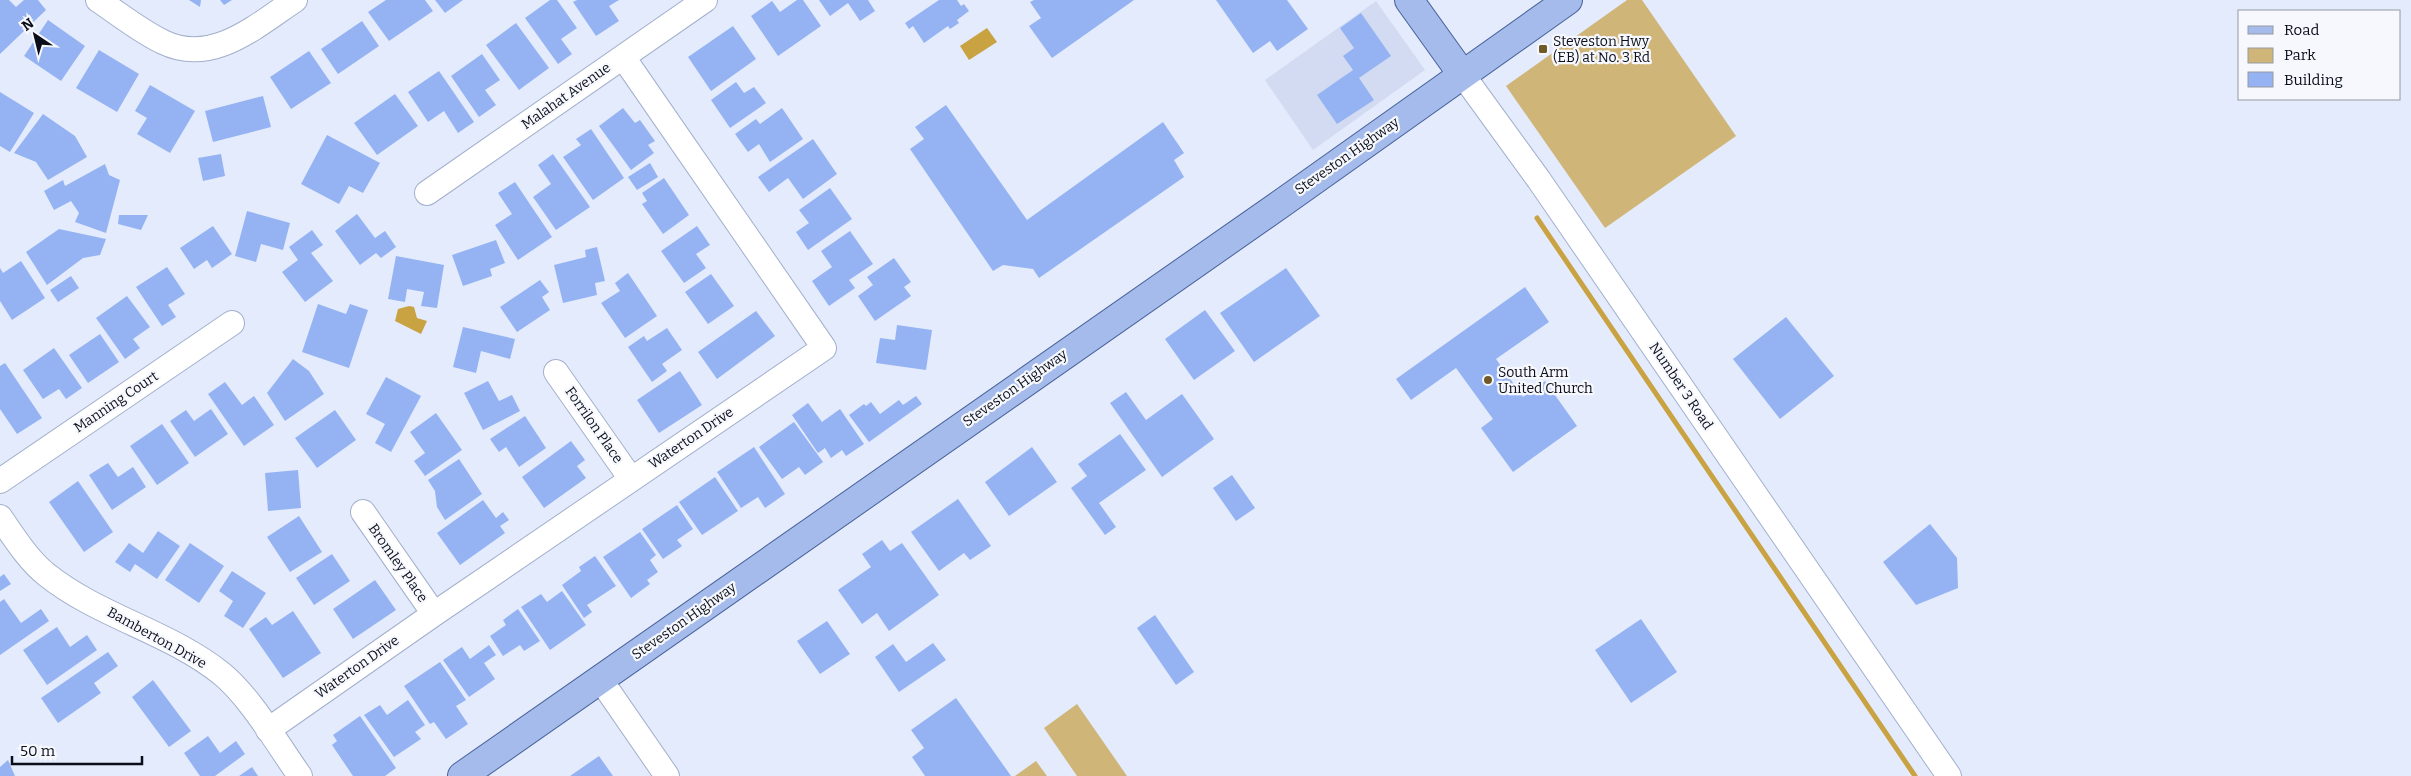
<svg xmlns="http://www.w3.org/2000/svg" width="2411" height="776" viewBox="0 0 2411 776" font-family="Bitter,serif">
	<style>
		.built { fill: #d2dbf1 }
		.green { fill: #cfb578 }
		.water { fill: #c9a241 }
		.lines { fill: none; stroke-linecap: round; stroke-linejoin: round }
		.stream { stroke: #c9a241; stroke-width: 5 }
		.building { fill: #95b3f3 }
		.minor-casing { stroke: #a3b0cc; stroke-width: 26 }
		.major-casing { stroke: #476199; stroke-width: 30 }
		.minor { stroke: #fff; stroke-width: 24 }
		.major { stroke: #a4bbeb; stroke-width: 28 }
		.poi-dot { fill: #6f5b2a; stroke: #f6f8fe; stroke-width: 2 }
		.labels { text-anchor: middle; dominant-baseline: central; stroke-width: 4.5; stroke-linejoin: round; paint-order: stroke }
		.poi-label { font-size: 14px; fill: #0a0e18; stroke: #f6f8fe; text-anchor: start }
		.street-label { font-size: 14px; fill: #0a0e18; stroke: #f6f8fe }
	</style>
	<rect width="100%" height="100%" fill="#e3ebfd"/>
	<path class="built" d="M1376 1 1425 70 1313 150 1265 80Z"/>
	<path class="green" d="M1627 0H1642L1736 136 1605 228 1506 86Z
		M1077 704 1127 776H1077L1044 728Z
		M1036 761 1047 776H1015Z"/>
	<path class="water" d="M987 28 997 42 969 60 960 46Z
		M409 306 414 307 417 318 427 321 421 334 395 321 398 309Z"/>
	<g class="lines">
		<path class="stream" d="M1537 218 1915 776"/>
	</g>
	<path class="building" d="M0 0H9L16 7 24 0H38L46 10 0 54Z
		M189 0H201L200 7Z
		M220 0H232L224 5Z
		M386 0H425L433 11 389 41 368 12Z
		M435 0H463L445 13Z
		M550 0H557L577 28 561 39 572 54 558 64 525 18Z
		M577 0H619L609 6 619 21 596 36 573 2Z
		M797 0H803L821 26 778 56 751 16 772 1 780 12Z
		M819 0H868L875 11 860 21 848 3 830 16Z
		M939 0H957L961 6 964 4 969 11 957 20 959 23 950 29 948 26 924 43 913 26 909 29 905 23Z
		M1034 0H1134L1052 58 1029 26 1041 18 1030 2Z
		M1216 0H1287L1308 29 1277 51 1270 41 1253 53Z
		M1361 13 1391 56 1359 78 1374 100 1337 124 1317 95 1353 70 1343 56 1354 48 1340 28Z
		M48 20 85 46 61 81 24 56Z
		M362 21 379 46 338 74 321 49Z
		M516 23 549 68 519 90 486 45Z
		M733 26 756 59 711 91 688 57Z
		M99 50 139 74 117 112 76 88Z
		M309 51 331 83 291 109 270 77Z
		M482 54 500 80 485 90 496 105 479 117 451 76Z
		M439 71 474 122 458 133 444 111 428 122 408 92Z
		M736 82 744 93 754 87 766 103 730 128 711 100Z
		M150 85 195 111 170 153 137 134 147 118 135 111Z
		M0 92 34 113 10 152 0 146Z
		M395 94 418 126 377 155 354 123Z
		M263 96 271 127 213 142 205 111Z
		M946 105 1027 220 1163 122 1184 153 1174 160 1184 177 1039 278 1033 269 1003 265 993 271 910 149 924 139 915 127Z
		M623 108 635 123 640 120 655 141 648 145 654 153 631 170 599 126Z
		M782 108 803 139 770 162 759 144 748 152 735 134 756 119 760 124Z
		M43 114 75 136 87 157 48 180 36 162 14 153Z
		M591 129 624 178 593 200 563 157 581 145 576 139Z
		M327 135 380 163 363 193 349 186 339 204 301 184Z
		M813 139 837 174 803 199 788 178 769 192 758 177Z
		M221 154 225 176 203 181 198 158Z
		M553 154 590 207 556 230 533 197 551 184 538 165Z
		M650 163 658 177 637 190 628 177Z
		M105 164 109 175 120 180 106 233 75 222 79 213 71 201 54 210 44 191 63 180 65 186Z
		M664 178 689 215 663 234 642 204 647 201 642 193Z
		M515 182 552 237 518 260 495 225 512 214 498 193Z
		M830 188 852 219 808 250 796 232 809 223 799 210Z
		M247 211 290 223 283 250 261 244 256 262 235 256Z
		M357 214 375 238 385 231 396 247 381 258 376 253 360 265 335 231Z
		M119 215H148L141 230 118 224Z
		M213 226 232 254 212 268 207 260 194 269 180 248Z
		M697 226 710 245 696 254 706 268 684 283 661 251Z
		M59 229 106 239 100 255 83 258 47 285 26 252Z
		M312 230 323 245 311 253 333 281 305 302 282 272 298 260 289 247Z
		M850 231 873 264 849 280 855 288 829 306 812 281 832 267 821 251Z
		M496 240 505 263 490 269 492 276 463 286 452 255Z
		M597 247 605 281 595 283 597 295 563 303 554 265 586 257 585 250Z
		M396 256 444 265 437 308 421 306 424 292 407 289 405 302 388 299Z
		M894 258 911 282 904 287 911 296 875 321 858 296 873 285 867 277Z
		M21 261 45 298 12 320 0 301V268L3 273Z
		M167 267 185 294 168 305 176 317 162 326 136 287Z
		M1286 268 1320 316 1254 362 1220 313Z
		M628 273 657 316 625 338 601 303 620 291 615 283Z
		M711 274 734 306 708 324 685 292Z
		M71 276 79 288 58 302 50 290Z
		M540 280 549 292 542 297 550 310 517 332 500 307Z
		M1525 287 1549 322 1496 359 1523 397 1545 381 1577 426 1513 472 1481 428 1493 419 1456 368 1411 400 1396 379Z
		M127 296 150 327 133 339 140 348 125 359 96 318Z
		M318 304 346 314 350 304 368 310 349 368 302 352Z
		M1205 310 1235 351 1194 380 1165 339Z
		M756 311 775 336 717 379 698 352Z
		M1786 317 1834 376 1780 419 1733 359Z
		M897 325 932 330 926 370 876 363 880 338 895 340Z
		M463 327 515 339 510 359 481 351 476 373 453 367Z
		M667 328 682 350 662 364 667 371 652 382 628 347 644 336 647 341Z
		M100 334 119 362 88 383 69 355Z
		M54 348 82 388 66 399 59 389 43 399 23 370Z
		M293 359 309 371 324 394 285 421 267 393Z
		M5 363 42 418 17 434 0 409V366Z
		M680 371 702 405 659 433 637 400Z
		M386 377 421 396 391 452 375 443 385 424 366 414Z
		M488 381 499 401 512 395 520 411 483 430 464 393Z
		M225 382 242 405 254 396 274 425 244 446 208 394Z
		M1126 392 1146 420 1182 394 1214 439 1162 477 1110 403Z
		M916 396 922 404 869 442 849 415 864 404 866 406 871 402 880 414 899 400 903 405Z
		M808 403 822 422 840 409 864 444 846 456 842 450 831 458 825 448 818 453 792 415Z
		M211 409 228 434 195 457 170 421 186 410 194 421Z
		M335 410 356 440 317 468 295 438Z
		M436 413 462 450 425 476 414 461 425 453 410 432Z
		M525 416 546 448 519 467 506 447 499 452 490 439Z
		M794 422 823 462 805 475 799 467 782 479 759 447Z
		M162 424 189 463 157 485 130 446Z
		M1120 434 1146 470 1099 503 1116 527 1105 535 1071 488 1087 476 1078 464Z
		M571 441 585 460 577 466 586 478 544 508 522 477Z
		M754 447 785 494 765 508 758 497 741 508 717 472Z
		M1032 447 1057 482 1009 516 985 482Z
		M459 459 482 494 445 520 437 507 435 491 428 480Z
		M108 463 118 477 133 467 146 487 112 510 89 475Z
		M298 470 301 508 268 511 265 473Z
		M1232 475 1255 508 1236 521 1213 488Z
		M715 477 738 511 702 535 679 502Z
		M78 481 113 532 84 552 49 502Z
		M958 499 991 546 970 560 964 553 939 571 911 532Z
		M483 500 496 518 503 512 509 520 500 526 505 533 460 565 437 533Z
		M677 505 693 529 677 540 682 546 663 559 642 529Z
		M299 516 322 552 290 572 267 537Z
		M1930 524 1957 558 1958 588 1916 605 1883 562Z
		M158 531 180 546 157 579 135 564 130 572 115 562 129 543 143 553Z
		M640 532 656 555 650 560 658 572 647 580 650 584 631 598 603 557Z
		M882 540 890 551 902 543 939 595 889 631 877 613 862 624 838 590 871 567 862 554Z
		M190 543 224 566 199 603 165 580Z
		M332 554 350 581 314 605 296 578Z
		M595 556 616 586 587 605 592 612 584 618 562 585 581 571 579 567Z
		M232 571 266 593 243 628 224 616 233 601 219 591Z
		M4 574 11 584 0 591V577Z
		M375 580 396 610 353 639 333 609Z
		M562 591 586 625 550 650 521 607 541 594 547 602Z
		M4 599 21 623 41 609 49 621 0 655V602Z
		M518 609 540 641 524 651 520 645 503 656 490 636 506 625 503 620Z
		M293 611 321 653 283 678 249 629 266 617 272 625Z
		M1155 615 1194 672 1176 685 1137 628Z
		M1641 619 1677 672 1631 703 1595 650Z
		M827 621 850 654 820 674 797 641Z
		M57 627 70 647 87 635 97 650 47 685 23 650Z
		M933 643 946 660 899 692 875 657 893 644 906 662Z
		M489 645 496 655 484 663 495 679 469 697 443 660 462 647 470 659Z
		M108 652 118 666 94 683 101 693 58 723 41 698Z
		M440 662 466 700 456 706 468 724 446 739 434 722 430 724 404 686Z
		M153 680 191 731 169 747 132 697Z
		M956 698 1011 776H925L912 757 924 748 911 730Z
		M408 700 425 725 415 732 421 739 394 757 364 715 380 705 387 715Z
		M360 716 396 768 385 776H353L332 745 337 741 333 735Z
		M208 736 220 753 236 741 245 754 215 776H200L184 753Z
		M599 756 613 776H570Z
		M8 760 15 776H0V767Z
		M252 767 258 776H239Z"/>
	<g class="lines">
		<g class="minor-casing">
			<path id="minor" d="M98 0C119 14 140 31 163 42 212 66 256 26 295 0
				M1462 74 1539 180 1949 776
				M427 193 705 0
				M556 372 631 479
				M0 481 232 323
				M363 512 434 614
				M0 517C14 537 28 560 47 575 100 617 170 632 222 674 251 698 278 745 300 776
				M600 679 667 776
				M268 730 434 614 824 348 623 57"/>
		</g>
		<g class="major-casing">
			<path id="major" d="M1409 0 1462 74
				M462 776 1282 203 1568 0"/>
		</g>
		<use href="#minor" class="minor"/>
		<use href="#major" class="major"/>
	</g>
	<g class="poi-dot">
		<rect x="1538" y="44" width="10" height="10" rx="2.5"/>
		<circle cx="1488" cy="380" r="5"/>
	</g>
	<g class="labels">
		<g class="poi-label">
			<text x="1553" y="41">Steveston Hwy<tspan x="1553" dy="16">(EB) at No. 3 Rd</tspan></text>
			<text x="1498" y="372">South Arm<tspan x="1498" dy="16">United Church</tspan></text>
		</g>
		<g class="street-label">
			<text transform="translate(566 96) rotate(-35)">Malahat Avenue</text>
			<text transform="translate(1347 156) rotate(-35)">Steveston Highway</text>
			<text transform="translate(1681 386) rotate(56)">Number 3 Road</text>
			<text transform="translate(1015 388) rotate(-35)">Steveston Highway</text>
			<text transform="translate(116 402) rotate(-34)">Manning Court</text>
			<text transform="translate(594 425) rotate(55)">Forrilon Place</text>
			<text transform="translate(691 438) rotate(-34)">Waterton Drive</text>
			<text transform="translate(398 563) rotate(55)">Bromley Place</text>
			<text transform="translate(684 621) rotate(-35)">Steveston Highway</text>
			<text transform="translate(157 638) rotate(29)">Bamberton Drive</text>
			<text transform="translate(357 667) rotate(-35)">Waterton Drive</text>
		</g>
	</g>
	<rect x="2238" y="10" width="162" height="90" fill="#f6f8fe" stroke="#989aa2"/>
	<rect x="2248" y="26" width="25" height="8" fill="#a4bbeb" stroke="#989aa2"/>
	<text x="2284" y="35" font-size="15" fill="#0a0e18">Road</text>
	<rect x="2248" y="48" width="25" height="15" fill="#cfb578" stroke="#989aa2"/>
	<text x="2284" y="60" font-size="15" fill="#0a0e18">Park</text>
	<rect x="2248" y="72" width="25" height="15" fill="#95b3f3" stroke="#989aa2"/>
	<text x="2284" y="85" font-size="15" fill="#0a0e18">Building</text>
	<g transform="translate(35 35) rotate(325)" stroke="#f6f8fe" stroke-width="4" paint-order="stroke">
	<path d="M0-4L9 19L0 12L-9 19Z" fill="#0a0e18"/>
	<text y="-8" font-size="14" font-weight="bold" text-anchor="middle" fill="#0a0e18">N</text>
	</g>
	<path d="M12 756v8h130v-8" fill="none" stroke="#0a0e18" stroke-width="2.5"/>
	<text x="20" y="756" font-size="15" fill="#0a0e18" stroke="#f6f8fe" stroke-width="4" paint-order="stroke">50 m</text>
</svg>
